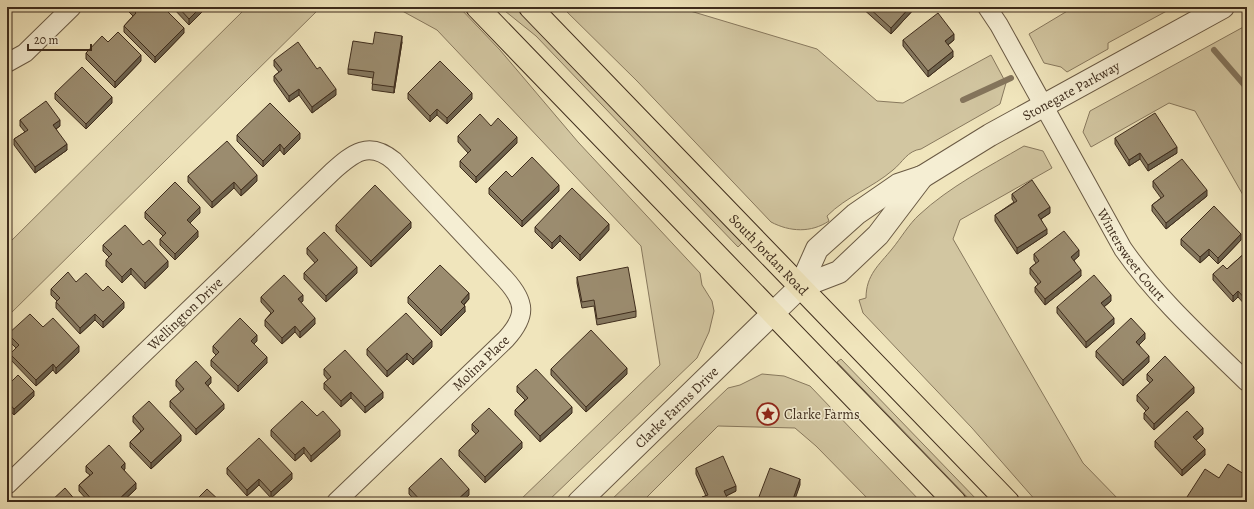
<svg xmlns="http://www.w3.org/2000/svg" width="1254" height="509" viewBox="0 0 1254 509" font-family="Alegreya,serif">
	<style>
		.green { fill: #d2c6a1; stroke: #88795e }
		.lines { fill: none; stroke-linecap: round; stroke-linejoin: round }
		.stream { stroke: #84755c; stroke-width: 6 }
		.minor-casing { stroke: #6a5a44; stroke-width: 20 }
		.tertiary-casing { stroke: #6a5a44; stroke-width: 24 }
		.primary-casing { stroke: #3e2c1c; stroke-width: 24 }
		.minor { stroke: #f5eed3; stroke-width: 18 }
		.tertiary { stroke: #f5eed3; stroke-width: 22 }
		.primary { stroke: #f0e5bc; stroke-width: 22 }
		.wall { fill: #85785f; stroke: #3e2c1c }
		.shaded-wall { fill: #6c624e; stroke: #3e2c1c }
		.building { fill: #9b8c6f; stroke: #3e2c1c }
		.labels { text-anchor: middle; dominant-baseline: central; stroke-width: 3; stroke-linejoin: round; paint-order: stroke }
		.street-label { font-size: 14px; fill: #3e2c1c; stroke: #f5eed3 }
		.poi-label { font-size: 14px; fill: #3e2c1c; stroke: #f5eed3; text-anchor: start }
	</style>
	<rect width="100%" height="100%" fill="#f0e5bc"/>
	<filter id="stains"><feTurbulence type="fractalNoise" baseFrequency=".005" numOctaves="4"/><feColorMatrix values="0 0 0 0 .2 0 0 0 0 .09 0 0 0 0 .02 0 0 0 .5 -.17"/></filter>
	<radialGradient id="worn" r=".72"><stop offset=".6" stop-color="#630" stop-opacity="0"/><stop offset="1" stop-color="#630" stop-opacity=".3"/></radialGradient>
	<path class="green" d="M247 7H321L7 317V245Z
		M395 7H459L500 50 578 142 700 273 702 285 712 301 714 311 709 332 697 358 547 502H518L660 365 641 246 437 30Z
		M500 7H516L742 243 738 247 536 36Z
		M562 7H677L817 49 877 101 903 103 991 55 1006 83 1000 104 921 149C907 151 903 162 893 170 872 188 847 196 827 216L829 221C811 233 790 232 771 222L637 81Z
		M1074 7H1174L1108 43V49L1067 72 1061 67 1044 63 1029 34Z
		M1247 25V198L1243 195 1195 111 1169 103 1091 147 1083 132 1090 111Z
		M1024 146 1043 151 1052 168 960 220 953 239 1083 463 1121 502H1037L972 428 863 313 859 300 866 298C866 275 879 265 892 249 901 238 909 224 919 215 949 187 988 167 1024 146Z
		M841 359 979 502H972L837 362Z
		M762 374 784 376 810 386 921 502H871L816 446 795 428 718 426 642 502H609L728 388 740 385Z"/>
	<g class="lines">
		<path class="stream" d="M1214 50 1247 88
			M963 100 1011 78"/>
		<g class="minor-casing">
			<g id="minor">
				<path id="s1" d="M987 7 999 25 1123 249C1158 299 1204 340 1247 382"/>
				<path d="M7 63 25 53 72 7"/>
				<path id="s2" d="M7 485 332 172C353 153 369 140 394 161L505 279C526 302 527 316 506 339L336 502"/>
			</g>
		</g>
		<g class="tertiary-casing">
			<g id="tertiary">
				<path d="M800 287 839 272 878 235 922 177"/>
				<path id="s3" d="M579 502 800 287 817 249 856 214 898 185 922 177 990 135 1223 7"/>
			</g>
		</g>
		<g class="primary-casing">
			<g id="primary">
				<path d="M477 7 955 502"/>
				<path id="s4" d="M530 7 1008 502"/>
			</g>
		</g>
		<use href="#minor" class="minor"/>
		<use href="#tertiary" class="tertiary"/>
		<use href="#primary" class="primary"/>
	</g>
	<path class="wall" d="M129 7H163L184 33 155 63 124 32V26L133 16 129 12Z
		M172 7H207L189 25Z
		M861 7H915V8L891 34Z
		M903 40H954L948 45 953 57 928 77 903 46Z
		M108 42 141 61 115 88 86 59V53Z
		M402 42 394 93 372 90 373 78 348 74V69Z
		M274 60 336 95 312 113 299 95 289 102 274 81V76L279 72 274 66Z
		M55 93 112 103 86 129 55 99Z
		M408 93 472 99 447 124 437 115 430 122 408 99Z
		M20 120 60 126 56 129 67 150 35 173 14 145V139L25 132 20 126Z
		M491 126 517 143 476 183 460 167V161L468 153 458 142V136Z
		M237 135 300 139 284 155 280 150 263 167 237 141Z
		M1115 138 1177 153 1148 171 1140 159 1129 166 1115 144Z
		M188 176 257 181 241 196 234 188 212 208 188 182Z
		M512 177 559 191 522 227 489 194V188Z
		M1153 181 1207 196 1166 229 1152 211V205L1161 198 1153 187Z
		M1012 194 1050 213 1041 219 1047 234 1017 254 995 221V215L1014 202 1012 199Z
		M145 212 200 213 190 223 198 237 175 260 160 245V239L163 236 145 218Z
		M336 225 411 228 371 267 336 231Z
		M535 227 609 230 580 261 560 241 552 249 535 232Z
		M1181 239 1241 240 1218 264 1209 255 1200 263 1181 245Z
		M103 245H143L168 267 145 289 131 274 122 283 106 266V260L109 257 103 251Z
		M307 248 357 273 326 302 304 279V273L315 263 307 254Z
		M1247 251V307L1238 297 1233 302 1213 280V274L1227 269Z
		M1034 254 1079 256 1074 260 1081 276 1045 305 1035 292V287L1038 284 1030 274V268L1036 263 1034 260Z
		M577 277 636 311V317L597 325 594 306 582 308 577 283Z
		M76 282 103 291 124 308 103 328 95 320 80 334 56 308V302L57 301 51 295V289Z
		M261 297 303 301 301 303 315 324 300 338 295 332 282 344 265 326V320L271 313 261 302Z
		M408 297 469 299 464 305 465 312 441 336 408 303Z
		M1111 301 1104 307 1114 324 1086 348 1057 313V307Z
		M43 327 79 352 56 374 53 370 36 386 10 359V354L16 348 8 340V334Z
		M1145 339 1139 345 1149 362 1123 386 1096 357V351Z
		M257 341 254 344 267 363 238 392 211 366V360L216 355 213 352V346Z
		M432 347 413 365 407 359 387 377 367 355V349Z
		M324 369 383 398 365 413 351 398 341 407 324 389V383L328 380 324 375Z
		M551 369 627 374 586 412 551 375Z
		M1147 374 1194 393 1154 430 1144 419V413L1146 411 1137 401V395L1150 383 1147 380Z
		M7 376 12 381 34 396 14 415 7 407Z
		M176 380 211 383 208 386 224 409 196 435 170 407V401L181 392 176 386Z
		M517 386 572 413 540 442 515 415V410L525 400 517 392Z
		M133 416 181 441 151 469 130 447V442L141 431 133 422Z
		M317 416 340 436 311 462 304 453 295 461 271 436V430Z
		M472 424 522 448 485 483 459 456V450L476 434 472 430Z
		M1203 434 1196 440 1205 455 1182 476 1155 447V441Z
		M86 466 125 469 124 470 136 489 122 502H89L79 491V485L90 475 86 472Z
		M227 468 292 479 271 498 259 485 247 496 227 474Z
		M696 468 736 491 726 496 729 502H702V497L706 496 696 474Z
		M1219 478 1247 498 1244 502H1187V497Z
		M409 488 469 495 461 502H416L409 494Z"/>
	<path class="shaded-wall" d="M201 7H207L189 25V19Z
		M910 7H915V8L891 34V28Z
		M184 28V33L155 63V57Z
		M954 34V40L945 47V41Z
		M402 36V42L394 93V87Z
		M953 51V57L928 77V71Z
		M141 55V61L115 88V82Z
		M299 89V95L289 102V96Z
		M336 89V95L312 113V107Z
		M472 93V99L447 124V118Z
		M112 97V103L86 129V124Z
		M437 109V115L430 122V116Z
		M60 120V126L53 131V125Z
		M300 133V139L284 155V149Z
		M517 137V143L476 183V177Z
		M67 144V150L35 173V167Z
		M280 144V150L263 167V161Z
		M1177 147V153L1148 171V165Z
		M1140 153V159L1129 166V160Z
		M257 175V181L241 196V190Z
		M234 182V188L212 208V202Z
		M559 185V191L522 227V221Z
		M1207 190V196L1166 229V223Z
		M200 207V213L187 226V220Z
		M1050 207V213L1038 221V215Z
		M411 222V228L371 267V261Z
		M609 224V230L580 261V255Z
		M1047 229V234L1017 254V248Z
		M198 231V237L175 260V254Z
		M1241 234V240L1218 264V258Z
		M560 235V241L552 249V243Z
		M1209 249V255L1200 263V257Z
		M1079 250V256L1071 263V257Z
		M168 261V267L145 289V283Z
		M357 267V273L326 302V296Z
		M131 268V274L122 283V277Z
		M1081 270V276L1045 305V299Z
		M1238 291V297L1233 302V296Z
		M469 293V299L461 307V302Z
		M303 295V301L298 305V299Z
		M1111 295V301L1101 309V303Z
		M124 302V308L103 328V322Z
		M465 306V312L441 336V330Z
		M95 314V320L80 334V328Z
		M315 318V324L300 338V332Z
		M1114 318V324L1086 348V342Z
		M295 326V332L282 344V338Z
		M1145 333V339L1136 348V342Z
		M257 335V341L251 347V341Z
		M432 341V347L413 365V359Z
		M79 346V352L56 374V368Z
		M407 353V359L387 377V371Z
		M1149 356V362L1123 386V380Z
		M267 357V363L238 392V386Z
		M53 364V370L36 386V380Z
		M627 368V374L586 412V407Z
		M211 377V383L205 388V383Z
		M1194 387V393L1154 430V424Z
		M34 391V396L14 415V409Z
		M351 392V398L341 407V401Z
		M383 392V398L365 413V407Z
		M224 404V409L196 435V429Z
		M572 407V413L540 442V436Z
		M1203 428V434L1193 443V437Z
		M340 430V436L311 462V456Z
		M181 435V441L151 469V463Z
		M522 442V448L485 483V477Z
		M304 447V453L295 461V455Z
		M1205 449V455L1182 476V470Z
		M125 463V469L121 473V467Z
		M292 473V479L271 498V492Z
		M259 479V485L247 496V490Z
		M800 479V485L794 502H792Z
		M136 483V489L122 502H116Z
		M736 486V491L724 497V491Z
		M469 489V495L461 502H455Z
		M1247 492V498L1244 502H1240Z"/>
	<path class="building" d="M130 7H163L184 28 155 57 124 26 136 13Z
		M178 7H201L189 19Z
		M868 7H910L891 28Z
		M938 13 954 34 945 41 953 51 928 71 903 40Z
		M118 32 141 55 115 82 86 53 102 36 108 42Z
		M375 32 402 36 394 87 372 84 374 72 348 69 353 41 373 44Z
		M298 42 317 69 320 67 336 89 312 107 299 89 289 96 274 76 282 70 274 60Z
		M440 61 472 93 447 118 437 109 430 116 408 93Z
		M82 67 112 97 86 124 55 93Z
		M46 101 60 120 53 125 67 144 35 167 14 139 28 130 20 120Z
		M270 103 300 133 284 149 280 144 263 161 237 135Z
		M1155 113 1177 147 1148 165 1140 153 1129 160 1115 138Z
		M480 114 491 126 498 118 517 137 476 177 460 161 471 150 458 136Z
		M227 141 257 175 241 190 234 182 212 202 188 176Z
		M532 157 559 185 522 221 489 188 506 171 512 177Z
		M1182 159 1207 190 1166 223 1152 205 1164 196 1153 181Z
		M1032 180 1050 207 1038 215 1047 229 1017 248 995 215 1017 201 1012 194Z
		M175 182 200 207 187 220 198 231 175 254 160 239 166 233 145 212Z
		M375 185 411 222 371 261 336 225Z
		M572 188 609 224 580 255 560 235 552 243 535 227Z
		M1214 206 1241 234 1218 258 1209 249 1200 257 1181 239Z
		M125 225 143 245 149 240 168 261 145 283 131 268 122 277 106 260 112 254 103 245Z
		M1064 231 1079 250 1071 257 1081 270 1045 299 1035 287 1041 282 1030 268 1039 261 1034 254Z
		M324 232 357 267 326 296 304 273 318 260 307 248Z
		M1247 251V301L1238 291 1233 296 1213 274 1223 265 1227 269Z
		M440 265 469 293 461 302 465 306 441 330 408 297Z
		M628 267 636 311 597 319 594 300 582 302 577 277Z
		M68 272 76 282 86 273 103 291 108 286 124 302 103 322 95 314 80 328 56 302 60 298 51 289Z
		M284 275 303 295 298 299 315 318 300 332 295 326 282 338 265 320 274 311 261 297Z
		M1094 275 1111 295 1101 303 1114 318 1086 342 1057 307Z
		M406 313 432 341 413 359 407 353 387 371 367 349Z
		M30 314 43 327 53 318 79 346 56 368 53 364 36 380 10 354 19 345 8 334Z
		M240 318 257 335 251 341 267 357 238 386 211 360 219 352 213 346Z
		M1131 318 1145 333 1136 342 1149 356 1123 380 1096 351Z
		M591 330 627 368 586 407 551 369Z
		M345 350 383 392 365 407 351 392 341 401 324 383 331 377 324 369Z
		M1165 356 1194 387 1154 424 1144 413 1149 408 1137 395 1153 380 1147 374Z
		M196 361 211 377 205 383 224 404 196 429 170 401 184 389 176 380Z
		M536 369 572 407 540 436 515 410 528 398 517 386Z
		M18 375 34 391 14 409 7 401V376L12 381Z
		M149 401 181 435 151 463 130 442 144 429 133 416Z
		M302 401 317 416 323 411 340 430 311 456 304 447 295 455 271 430Z
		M489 408 522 442 485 477 459 450 479 431 472 424Z
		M1187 411 1203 428 1193 437 1205 449 1182 470 1155 441Z
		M259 438 292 473 271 492 259 479 247 490 227 468Z
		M109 445 125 463 121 467 136 483 116 502H94L79 485 93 473 86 466Z
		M723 456 736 486 724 491 729 502H704L702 497 708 495 696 468Z
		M441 458 469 489 455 502H422L409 488Z
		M1228 464 1247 476V492L1240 502H1194L1187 497 1205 469 1219 478Z
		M770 468 800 479 792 502H757Z
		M65 488 77 502H50Z
		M207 489 221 502H194Z
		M839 497 844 502H834Z
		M227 498 231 502H224Z
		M678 498 681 502H674Z"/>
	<defs>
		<g id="sight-ring" transform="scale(1.15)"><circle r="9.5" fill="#f5eed3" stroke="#8f2418" stroke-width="1.5"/><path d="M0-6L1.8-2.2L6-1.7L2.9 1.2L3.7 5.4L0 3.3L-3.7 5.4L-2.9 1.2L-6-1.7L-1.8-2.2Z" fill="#8f2418"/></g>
	</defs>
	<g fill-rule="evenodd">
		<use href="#sight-ring" x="768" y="414"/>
	</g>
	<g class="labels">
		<g class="street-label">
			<text stroke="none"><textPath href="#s3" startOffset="651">Stonegate Parkway</textPath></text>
			<text stroke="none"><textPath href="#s1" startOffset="287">Wintersweet Court</textPath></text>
			<text stroke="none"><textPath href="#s4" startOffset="344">South Jordan Road</textPath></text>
			<text stroke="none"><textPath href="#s2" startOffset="247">Wellington Drive</textPath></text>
			<text transform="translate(481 363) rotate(-44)">Molina Place</text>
			<text stroke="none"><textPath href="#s3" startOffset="136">Clarke Farms Drive</textPath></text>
		</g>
		<g class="poi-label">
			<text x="784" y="414">Clarke Farms</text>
		</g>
	</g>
	<rect width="1254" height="509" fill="none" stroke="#f0e5bc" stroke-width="24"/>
	<rect x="8" y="8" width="1238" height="493" fill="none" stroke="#3e2c1c" stroke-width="2"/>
	<rect x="12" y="12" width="1230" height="485" fill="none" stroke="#3e2c1c"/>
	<path d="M28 44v6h63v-6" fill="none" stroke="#3e2c1c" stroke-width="2"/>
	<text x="34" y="44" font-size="12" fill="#3e2c1c" stroke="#f5eed3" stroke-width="3" paint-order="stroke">20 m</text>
	<rect width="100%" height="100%" filter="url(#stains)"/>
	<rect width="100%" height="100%" fill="url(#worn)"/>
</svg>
